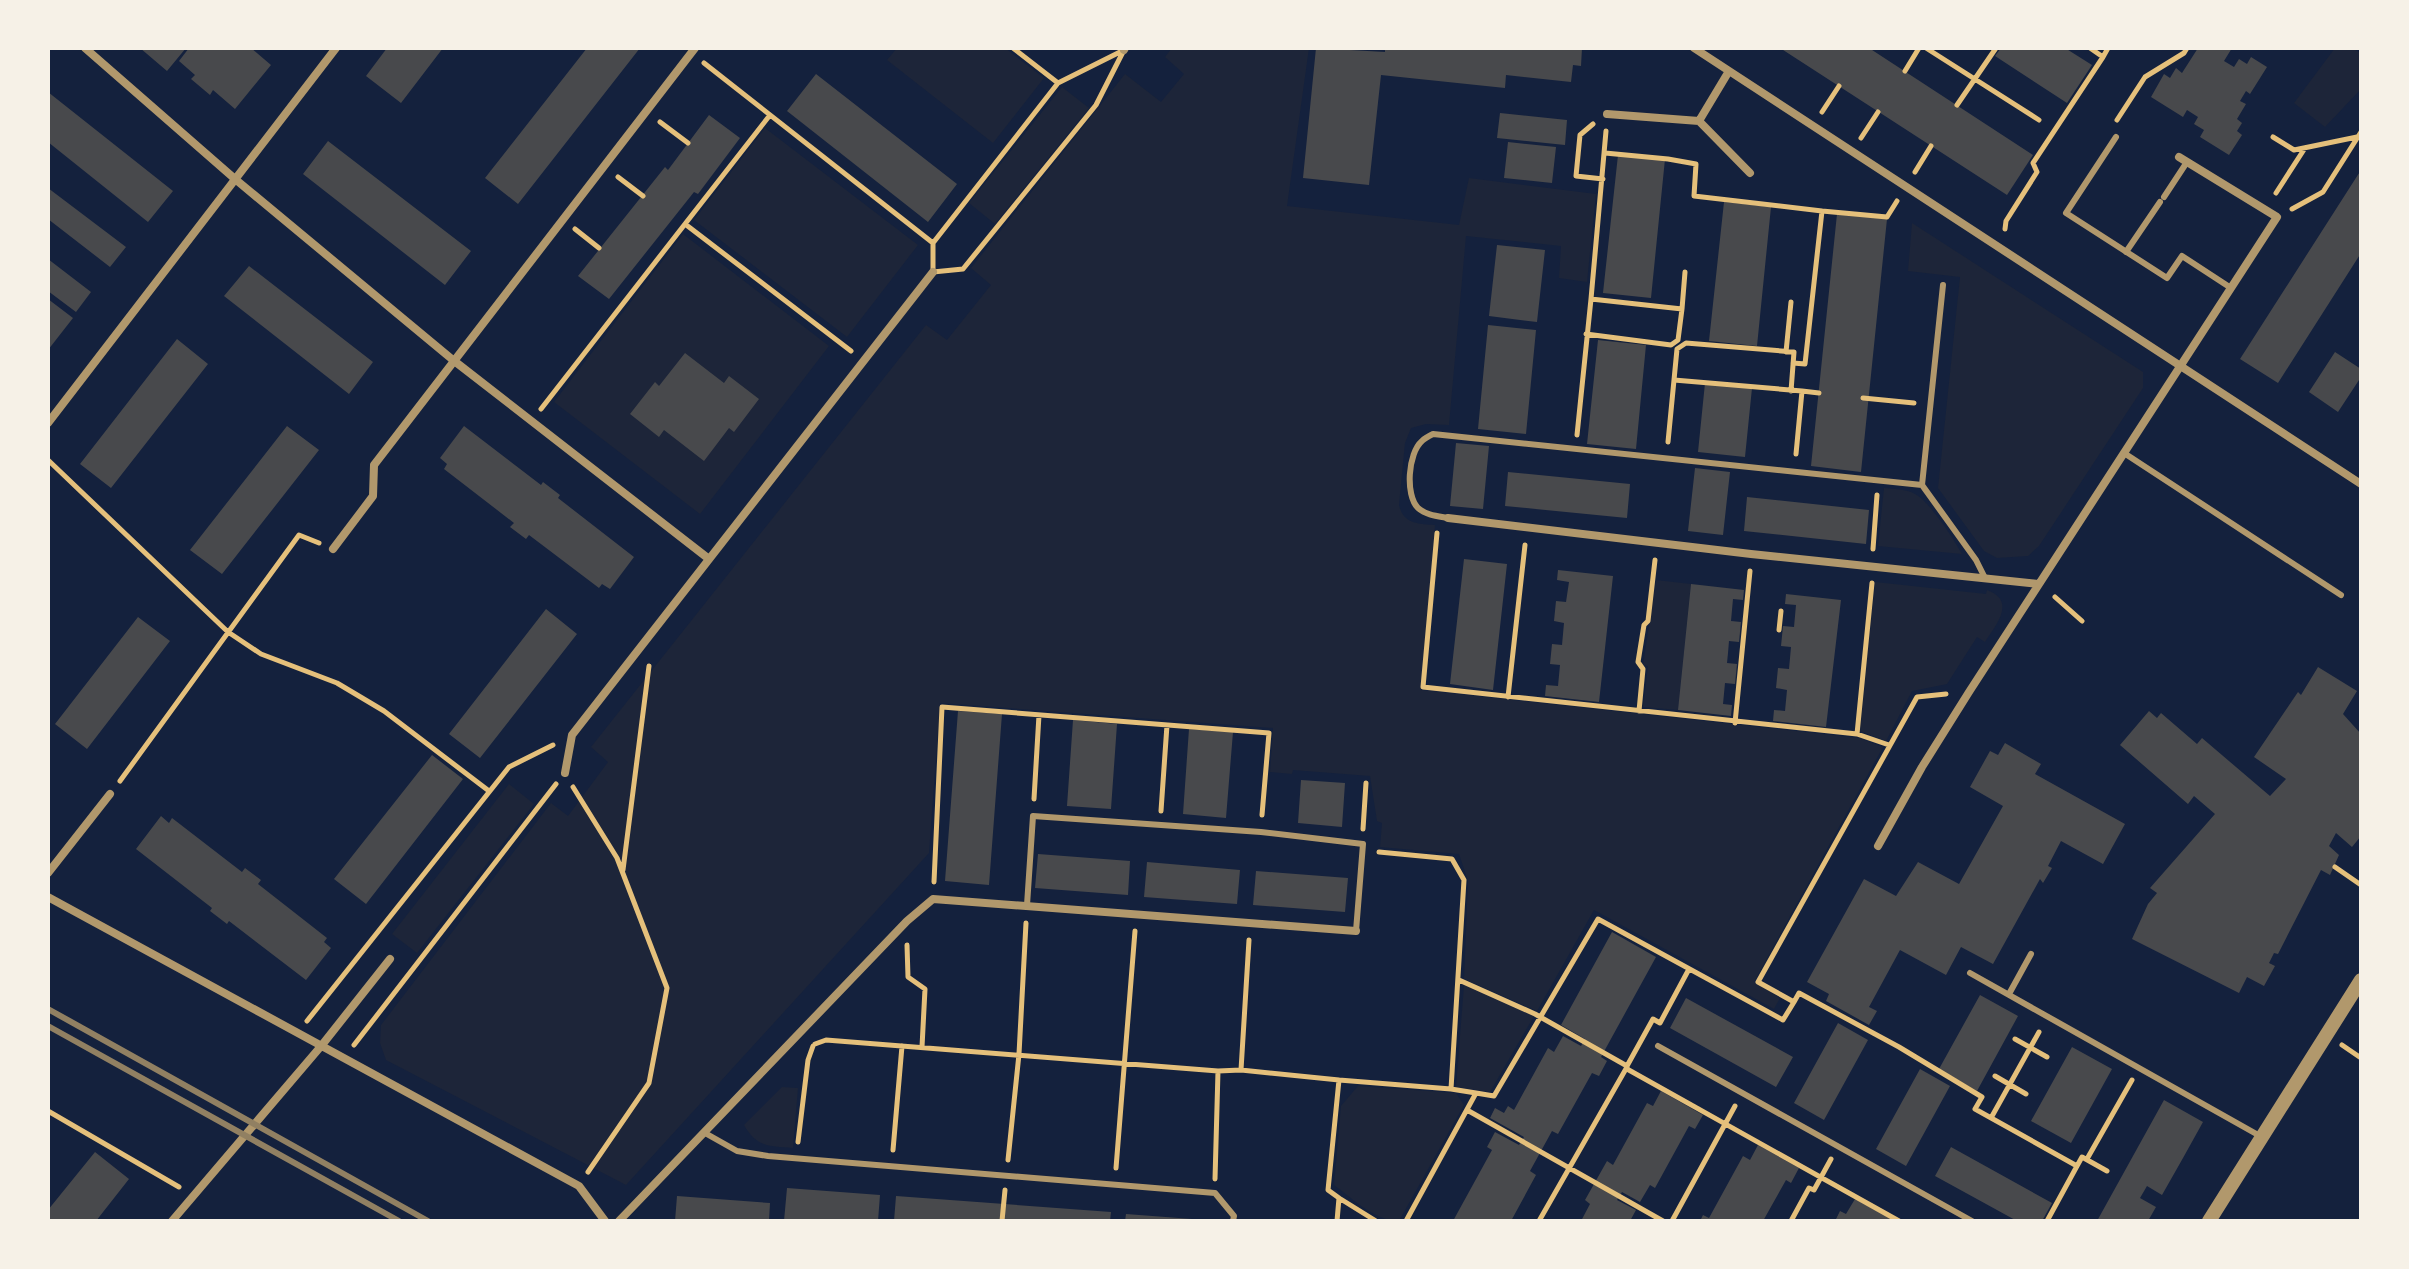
<svg xmlns="http://www.w3.org/2000/svg" width="2409" height="1269" viewBox="0 0 2409 1269" font-family="'Archivo Narrow',sans-serif">
	<style>
		.green { fill: #1d2539 }
		.building { fill: #48494c }
		.lines { fill: none; stroke-linecap: round; stroke-linejoin: round }
		.path { stroke: #e5c07b; stroke-width: 5 }
		.service { stroke: #b1986c; stroke-width: 6 }
		.minor { stroke: #b1986c; stroke-width: 8 }
		.tertiary { stroke: #b1986c; stroke-width: 14 }
		.rail { stroke: #918062; stroke-width: 6 }
	</style>
	<rect width="100%" height="100%" fill="#14213d"/>
	<path class="green" d="M897 48H1005L1044 78 993 143 887 60Z
		M1172 48H1309L1287 206 1459 225 1469 178 1596 194 1587 282 1559 278 1561 246 1466 236 1449 425 1426 424 1411 428 1405 443 1399 505C1403 524 1419 524 1435 525L1421 690 1859 738 1883 747 1754 982 1780 998 1774 1009 1594 910 1537 1011 1464 979 1468 881 1459 854 1380 847 1382 823 1377 821 1370 776 1293 770 1292 774 1270 772 1273 728 940 703 929 853 626 1185 386 1060 380 1043 381 1025 551 803 568 816 608 762 591 747 926 325 947 340 991 285 971 268 1125 74 1161 102 1184 74 1165 57Z
		M2335 48H2353L2361 54V89L2325 127 2294 103Z
		M1062 87 1089 108 995 224 969 203Z
		M765 128 918 245 847 337 694 220Z
		M1912 223 2143 372V388L2039 546 2028 556 1997 558 1984 551 1938 488 1960 277 1908 271Z
		M683 234 829 346 700 514 554 402Z
		M1884 488C1894 489 1906 489 1915 494 1930 502 1953 538 1962 554L1878 546Z
		M1656 580 1691 584 1678 710 1643 707 1648 666 1643 665Z
		M1875 582 1986 594 1987 590C2017 601 1996 625 1985 642L1977 637 1947 684 1912 691 1886 741 1860 731Z
		M509 784 534 804 417 953 392 934Z
		M1464 985 1534 1016 1490 1092 1456 1087Z
		M1358 1086 1456 1093 1464 1105 1399 1221C1375 1221 1353 1199 1334 1185L1341 1106Z
		M782 1087 798 1088 793 1148C770 1146 757 1148 744 1125Z"/>
	<path class="building" d="M140 48H186L167 71Z
		M189 48H251L271 65 235 109 213 90 210 95 191 79 195 75 179 61Z
		M387 48H443L401 103 366 76Z
		M587 48H640L518 204 485 178Z
		M1316 48 1385 52V48H1582L1581 66 1573 65 1571 82 1506 75 1505 88 1381 75 1369 185 1303 178Z
		M1780 48H1869L2033 155 2007 195Z
		M2001 48H2065L2092 65 2067 103 1995 56Z
		M2198 48H2232L2224 61 2234 67 2239 59 2247 64 2251 57 2267 67 2250 94 2246 91 2240 101 2246 104 2237 119 2242 123 2237 131 2242 135 2229 155 2200 137 2204 130 2194 124 2198 117 2187 110 2183 117 2151 97 2164 74 2170 78 2176 68 2182 73Z
		M816 74 957 184 928 222 787 111Z
		M48 92 173 191 148 222 48 142Z
		M1500 113 1567 120 1565 145 1497 138Z
		M709 115 740 138 698 194 694 192 609 299 578 276 665 167 668 170Z
		M328 141 471 251 445 285 303 174Z
		M1508 142 1556 147 1552 183 1504 178Z
		M1618 155 1665 159 1651 298 1603 293Z
		M2361 170V253L2278 383 2240 359Z
		M48 188 126 247 110 267 48 219Z
		M1724 202 1771 207 1757 346 1709 341Z
		M1837 214 1887 219 1861 472 1811 466Z
		M1497 245 1545 250 1537 322 1489 316Z
		M48 259 91 292 76 312 48 291Z
		M249 266 373 362 349 394 224 296Z
		M48 299 73 318 48 350Z
		M1488 325 1536 330 1526 434 1478 429Z
		M177 339 208 364 111 488 80 464Z
		M1598 340 1646 345 1636 449 1587 444Z
		M2335 352 2361 369V377L2338 412 2309 392Z
		M685 353 724 383 729 376 759 399 734 432 729 428 704 461 664 430 659 437 630 414 655 382 659 386Z
		M1705 383 1752 388 1745 457 1698 452Z
		M287 426 319 450 222 574 190 550Z
		M464 426 541 485 543 482 560 495 558 498 634 557 610 589 602 584 599 588 529 535 526 539 510 527 514 523 444 469 447 464 440 458Z
		M1456 443 1489 446 1483 509 1450 506Z
		M1695 468 1730 472 1723 535 1688 531Z
		M1508 472 1630 484 1627 518 1505 506Z
		M1747 497 1869 510 1866 544 1744 531Z
		M1464 559 1507 564 1493 690 1450 684Z
		M1558 570 1613 576 1599 702 1545 696 1546 685 1558 686 1560 665 1550 664 1552 644 1562 645 1564 623 1554 621 1556 601 1566 602 1569 582 1557 580Z
		M1691 584 1744 590 1743 600 1733 599 1731 621 1741 622 1739 642 1729 641 1728 653 1727 663 1737 664 1735 684 1725 683 1723 704 1732 705 1731 716 1678 710Z
		M1786 594 1841 600 1826 727 1773 721 1774 710 1785 711 1787 690 1776 688 1778 668 1789 669 1791 647 1781 646 1783 626 1794 627 1796 605 1785 604Z
		M546 609 577 634 480 758 449 734Z
		M138 617 170 641 87 749 55 724Z
		M2318 667 2357 691 2343 714 2361 734V836L2352 847 2336 833 2329 846 2339 855 2330 875 2321 870 2278 954 2274 953 2269 963 2275 966 2264 986 2247 977 2239 993 2132 939 2148 904 2157 893 2150 888 2215 814 2194 796 2188 804 2120 745 2149 711 2157 718 2161 713 2197 744 2202 738 2270 796 2286 779 2254 757 2298 692 2301 695Z
		M958 711 1002 714 989 885 945 881Z
		M1073 720 1117 724 1111 809 1067 806Z
		M1189 729 1233 732 1226 818 1183 814Z
		M2005 743 2041 764 2035 774 2125 824 2103 864 2061 841 2048 866 2052 868 2043 883 2040 879 1993 964 1961 947 1946 975 1900 950 1869 1007 1877 1011 1869 1025 1826 1001 1829 994 1807 982 1864 879 1896 896 1918 862 1959 884 2003 806 1970 787 1990 751 1998 755Z
		M432 755 463 779 366 904 334 879Z
		M1301 780 1345 783 1342 827 1298 823Z
		M161 816 169 823 172 818 242 872 245 868 261 880 258 884 327 938 324 942 331 948 306 980 229 921 227 924 210 911 212 908 136 849Z
		M1038 854 1130 861 1128 895 1035 888Z
		M1147 862 1240 870 1237 904 1144 897Z
		M1256 871 1348 878 1345 912 1253 905Z
		M1612 932 1656 957 1601 1057 1607 1061 1599 1076 1592 1073 1558 1134 1552 1131 1530 1171 1536 1175 1511 1221H1453L1492 1150 1487 1147 1495 1132 1519 1145 1524 1137 1490 1118 1495 1108 1504 1113 1508 1106 1514 1110 1548 1048 1554 1052 1563 1036 1581 1046 1585 1039 1561 1025Z
		M1980 995 2018 1016 1977 1091 1939 1069Z
		M1686 998 1793 1057 1776 1087 1670 1028Z
		M1838 1023 1868 1040 1824 1120 1794 1103Z
		M2072 1047 2112 1069 2071 1143 2031 1121Z
		M1920 1069 1950 1086 1906 1166 1876 1149Z
		M1661 1091 1703 1115 1695 1129 1689 1126 1655 1188 1650 1185 1640 1202 1622 1192 1617 1200 1636 1210 1630 1221H1581L1590 1204 1585 1200 1607 1161 1613 1165 1647 1103 1653 1106Z
		M2164 1100 2203 1122 2183 1158 2162 1195 2147 1186 2140 1198 2156 1207 2148 1221H2097Z
		M1758 1145 1799 1168 1791 1183 1786 1180 1763 1221H1700L1703 1215 1709 1218 1743 1156 1750 1160Z
		M1951 1147 2052 1203 2042 1221H2017L1935 1176Z
		M95 1152 129 1179 96 1221H48V1210Z
		M787 1188 880 1195 878 1221H784Z
		M677 1196 770 1203 769 1221H675Z
		M896 1196 1111 1212 1110 1221H894Z
		M1855 1199 1895 1221H1835L1840 1211 1846 1214Z
		M1126 1214 1192 1219V1221H1125Z"/>
	<g class="lines">
		<path class="path" d="M1013 48 1058 83
			M1926 48 2039 120
			M1124 50 1096 105 963 269 933 272V243L1058 83Z
			M2103 57 2108 48
			M704 63 933 243
			M1905 71 1919 48
			M1957 105 1996 48
			M1822 112 1839 86
			M770 115 685 224 851 351
			M2117 120 2145 77 2184 53 2187 48
			M660 122 688 143
			M1593 124 1580 135 1576 176 1603 179
			M1606 131 1591 299 1682 309 1685 272
			M2273 137 2294 150 2357 137
			M1861 138 1878 112
			M1605 153 1668 159 1696 164 1694 196 1822 211 1805 364 1793 363
			M1915 172 1931 146
			M618 177 643 196
			M2276 193 2305 148
			M2292 209 2323 192 2361 132
			M1822 211 1887 217 1897 201
			M575 229 599 248
			M2005 229 2006 221 2037 172 2033 163 2103 57 2090 48
			M1586 334 1671 345 1678 340 1682 309
			M1786 352 1791 302
			M1674 380 1677 349 1686 343 1794 352 1791 391
			M1802 391 1819 393
			M1863 398 1914 403
			M541 409 685 224
			M1577 435 1591 299
			M1668 442 1674 380 1802 391 1796 454
			M48 460 228 632 261 654 337 683 384 711 489 791
			M1437 533 1423 687 1857 734 1889 745
			M1873 549 1877 495
			M2055 597 2082 621
			M1779 630 1781 611
			M1508 697 1525 545
			M1639 711 1643 669 1638 662 1644 625 1648 621 1655 560
			M1735 723 1750 571
			M1857 734 1872 583
			M120 781 299 535 319 543
			M573 787 617 858 667 988 649 1083 588 1172
			M1034 799 1039 715
			M1161 811 1167 725
			M1363 829 1366 783
			M2335 867 2361 885
			M623 870 649 666
			M934 882 942 707 1269 733 1262 815
			M907 945 908 977 925 989 922 1047
			M1459 980 1535 1014 1627 1066 1653 1019 1660 1023 1689 969
			M1794 1002 1799 993 1899 1047 1982 1097 1975 1109 2077 1166 2082 1157 2107 1171
			M307 1021 509 767 553 745
			M2015 1039 2047 1057
			M815 1044 826 1040 1218 1071
			M354 1045 556 784
			M2342 1045 2361 1058
			M1627 1069 1899 1221
			M1241 1070 1339 1080
			M1995 1076 2026 1094
			M1451 1089 1476 1093
			M1467 1110 1663 1221
			M48 1111 179 1187
			M1991 1118 2039 1032
			M798 1142 808 1060 813 1046
			M893 1150 902 1046
			M2087 1159 2132 1080
			M1008 1160 1019 1054 1026 923
			M1116 1168 1135 931
			M1215 1179 1218 1071 1241 1070 1249 940
			M1339 1198 1376 1221
			M1002 1221 1005 1190
			M1337 1221 1339 1198 1328 1190 1339 1080 1451 1089 1464 880 1452 859 1379 852
			M1406 1221 1476 1093 1494 1096 1598 919 1783 1020 1794 1002 1758 982 1917 697 1946 694
			M1539 1221 1627 1067
			M1672 1221 1735 1106
			M1791 1221 1809 1188 1814 1190 1831 1159
			M2047 1221 2077 1166"/>
		<path class="service" d="M2116 137 2066 213 2167 278 2182 256 2231 288
			M2164 197 2187 162
			M2126 252 2160 202
			M1943 285 1922 485 1976 560 1985 578
			M2124 453 2341 595
			M1448 518C1437 516 1426 515 1418 508 1405 495 1408 453 1422 441 1425 438 1429 436 1433 434L1922 485
			M1027 905 1033 816 1261 832 1363 844 1356 931
			M1970 973 2260 1136
			M2009 994 2031 954
			M1658 1046 1972 1221
			M705 1133 737 1151 768 1156 1215 1193 1234 1216 1233 1221"/>
		<path class="minor" d="M85 48 235 179 453 360 709 559
			M1694 48 2361 484
			M1124 50 1125 48
			M1607 114 1699 121
			M1699 121 1750 173
			M1699 121 1729 71
			M48 423 336 48
			M1448 518 1751 554 2038 584
			M333 549 373 496 374 465 695 48
			M565 773 572 735 933 272
			M1878 846 1922 767 1969 692 2277 217 2179 157
			M48 873 110 794
			M48 897 579 1186 605 1221
			M172 1221 322 1045 390 959
			M619 1221 907 921 933 899 1356 931"/>
		<path class="tertiary" d="M2209 1221 2361 980"/>
		<path class="rail" d="M48 1009 428 1221
			M48 1026 399 1221"/>
	</g>
	<rect width="2409" height="1269" fill="none" stroke="#f6f1e7" stroke-width="100"/>
</svg>
